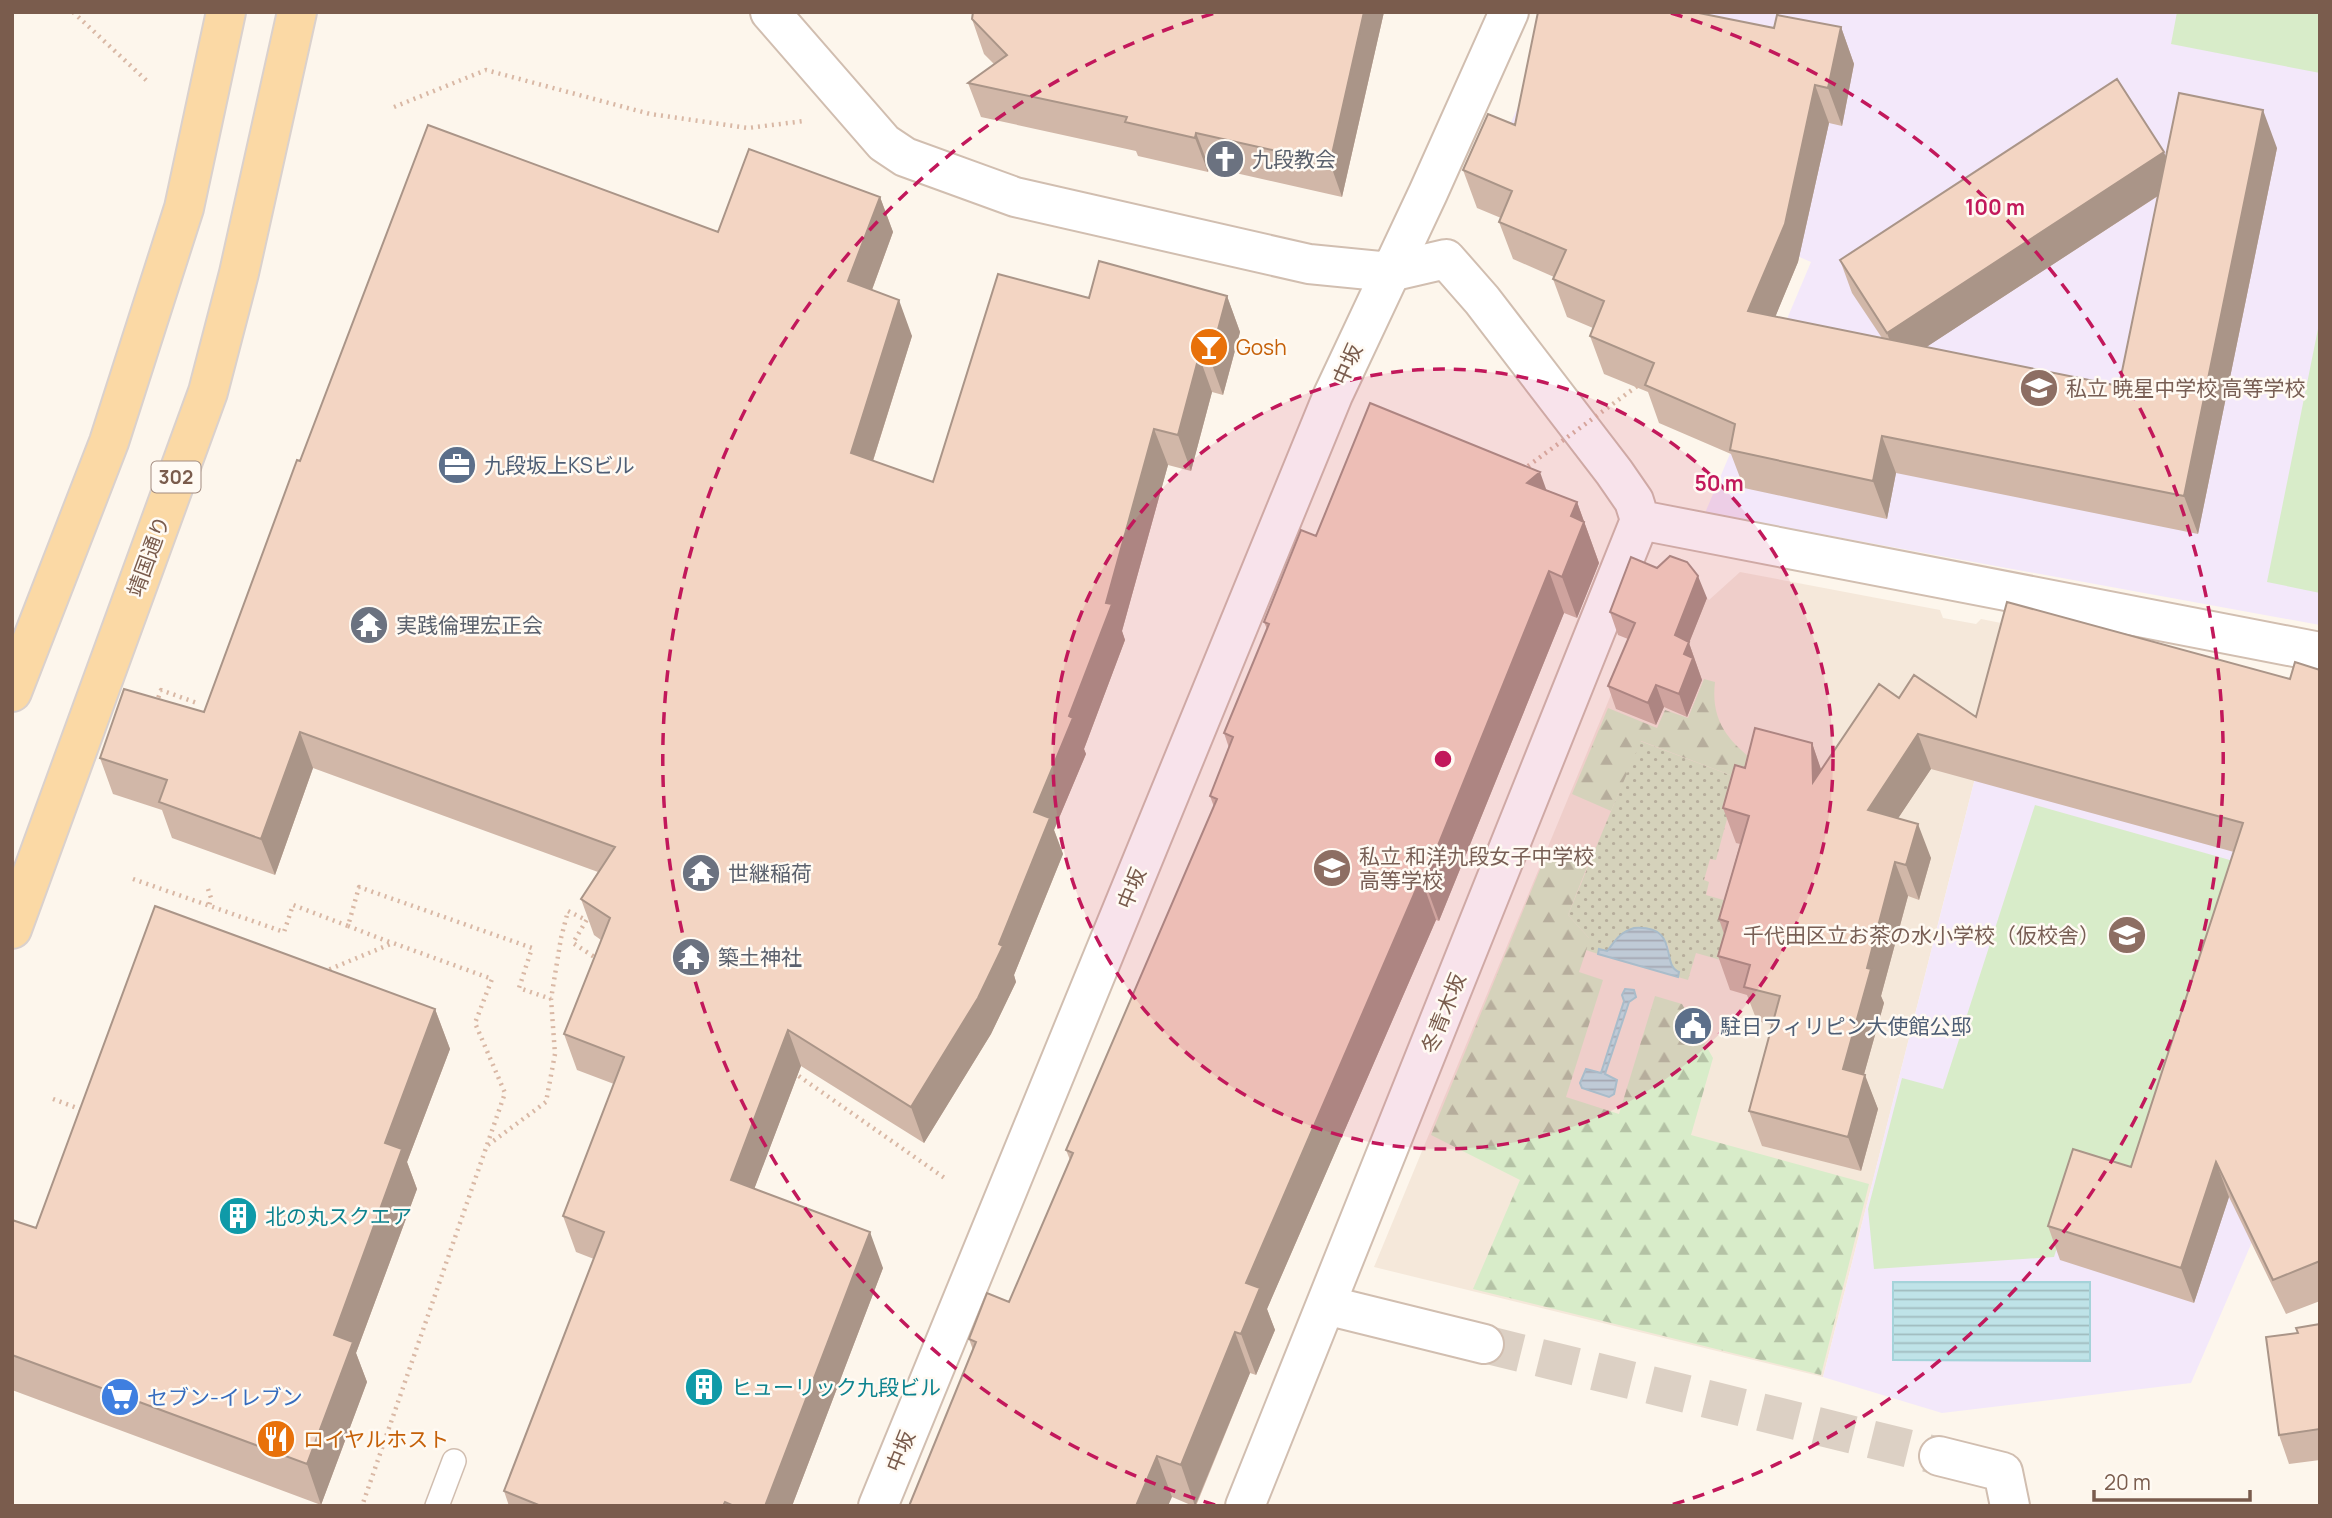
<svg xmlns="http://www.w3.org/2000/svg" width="2332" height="1518" viewBox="0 0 2332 1518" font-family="Manrope,'Noto Sans JP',sans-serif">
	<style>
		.residential { fill: #f5e8da }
		.education { fill: #f3e8fa }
		.green { fill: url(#green-dots) }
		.forest { fill: url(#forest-firs) }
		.pitch { fill: #d8ecc9 }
		.water { fill: url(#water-rules); stroke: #a5d3da; stroke-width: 2 }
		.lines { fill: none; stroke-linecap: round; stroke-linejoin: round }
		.minor-tunnel { stroke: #dcd0c4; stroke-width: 38; stroke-dasharray: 38 19; stroke-linecap: butt }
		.service-casing { stroke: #d1beb0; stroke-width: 26 }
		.minor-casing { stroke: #d1beb0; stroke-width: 42 }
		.tertiary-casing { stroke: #d1beb0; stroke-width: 42 }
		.primary-casing { stroke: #dad1cd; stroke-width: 42 }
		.path { stroke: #d9b8a5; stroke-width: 4.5; stroke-dasharray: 2 5; stroke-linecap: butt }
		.service { stroke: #fff; stroke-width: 23 }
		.minor { stroke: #fff; stroke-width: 38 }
		.tertiary { stroke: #fff; stroke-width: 38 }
		.primary { stroke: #fbd9a5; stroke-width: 38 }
		.path-bridge { stroke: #d9b8a5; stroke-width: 4.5; stroke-dasharray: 2 5; stroke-linecap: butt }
		.wall { fill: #d1b7a8; fill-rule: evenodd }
		.shaded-wall { fill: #aa9588 }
		.building { fill: #f3d5c3; stroke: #aa9588; stroke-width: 2 }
		.ring { fill: none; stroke: #c2185b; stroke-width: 3.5; stroke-dasharray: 12 9 }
		.labels { text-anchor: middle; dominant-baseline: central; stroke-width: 5; stroke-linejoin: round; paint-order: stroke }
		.shield { fill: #fffaf3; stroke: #a28b7f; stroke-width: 2 }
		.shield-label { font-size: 19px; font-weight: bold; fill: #7a5c4d }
		.worship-label { font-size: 21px; fill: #5b616d; stroke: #fffaf3; text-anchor: start }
		.food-label { font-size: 21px; fill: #c56008; stroke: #fffaf3; text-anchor: start }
		.street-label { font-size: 21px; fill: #7a5c4d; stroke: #fffaf3 }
		.education-label { font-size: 21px; fill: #785e54; stroke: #fffaf3; text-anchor: start }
		.service-label { font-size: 21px; fill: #4e5e75; stroke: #fffaf3; text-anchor: start }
		.culture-label { font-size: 21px; fill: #0d838f; stroke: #fffaf3; text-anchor: start }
		.shop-label { font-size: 21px; fill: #366cbe; stroke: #fffaf3; text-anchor: start }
		.centre { fill: #c2185b; stroke: #fffaf3; stroke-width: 3.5 }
		.ring-label { font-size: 21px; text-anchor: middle; font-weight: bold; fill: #c2185b; stroke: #fffaf3; stroke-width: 5; stroke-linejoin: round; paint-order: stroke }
	</style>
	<defs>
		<pattern id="green-dots" width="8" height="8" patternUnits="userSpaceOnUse" patternTransform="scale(1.75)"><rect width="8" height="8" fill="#d8ecc9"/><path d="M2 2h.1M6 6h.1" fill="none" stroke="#b4c2a5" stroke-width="1.8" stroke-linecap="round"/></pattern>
		<pattern id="forest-firs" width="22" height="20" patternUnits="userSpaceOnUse" patternTransform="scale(1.75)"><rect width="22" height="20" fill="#d8ecc9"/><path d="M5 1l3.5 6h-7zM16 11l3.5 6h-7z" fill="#b4c2a5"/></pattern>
		<pattern id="water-rules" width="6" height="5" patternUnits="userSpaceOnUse" patternTransform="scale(1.75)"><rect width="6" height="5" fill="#bfe3e8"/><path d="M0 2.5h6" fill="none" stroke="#a0bbbe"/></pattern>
	</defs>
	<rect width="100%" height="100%" fill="#fdf6ec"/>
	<path class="residential" d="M1740 572 1940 610 1943 618 1976 624 1981 619 2016 626 1973 786 1823 1377 1374 1267 1656 586 1695 585 1709 600Z"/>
	<path class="education" d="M1561 12H2320V625L1705 513 1811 262 1507 131Z
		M2016 626 2320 692V1085L2191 1383 1942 1413 1823 1377 1973 786Z"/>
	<path class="green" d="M1640 741 1738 778 1716 860 1710 859 1704 880 1709 882 1706 895 1741 905 1724 961 1696 953 1688 980 1678 977 1679 972C1667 967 1671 956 1668 945L1654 931 1616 938 1607 951 1600 949 1598 954 1586 950 1589 938 1568 915Z"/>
	<path class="forest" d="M1704 679 1715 682C1710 725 1732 744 1763 768L1738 778 1641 741 1611 811 1572 794 1608 708 1657 728 1665 710 1688 718Z
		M1548 850 1587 867 1568 915 1590 939 1579 972 1603 980 1566 1097 1619 1114 1655 996 1682 1004 1713 1058 1691 1135 1869 1184 1821 1375 1473 1289 1520 1180 1431 1135Z"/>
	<path class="pitch" d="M2177 12H2320V73L2171 44Z
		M2320 319V593L2267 582Z
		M2035 805 2244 864 2148 1164 2080 1175 2054 1257 1874 1269 1868 1209 1902 1078 1943 1089Z"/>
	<path class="water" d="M1634 928C1681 925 1660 965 1679 972L1678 977 1598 954 1599 949 1607 951C1616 940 1619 933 1634 928Z
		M1625 989 1634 990 1636 997 1629 1002 1605 1074 1617 1080 1614 1094 1609 1097 1582 1088 1580 1083 1586 1069 1601 1073 1624 1001 1622 995Z
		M1893 1282H2090V1361L1893 1360Z"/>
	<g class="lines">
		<path class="minor-tunnel" d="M1484 1344 1939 1456"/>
		<g class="service-casing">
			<path id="service" d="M437 1506 454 1461"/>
		</g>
		<g class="minor-casing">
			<path id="minor" d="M1390 272 1446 259 1482 300 1614 472 1634 501 1640 520 2320 652
				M1326 1305 1484 1344
				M1939 1456 2003 1472 2010 1506
				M1245 1506 1640 520"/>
		</g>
		<g class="tertiary-casing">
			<path id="tertiary" d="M770 12 884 143 905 157 1015 197 1309 264 1390 272
				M878 1506 1333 395 1428 193 1509 12"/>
		</g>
		<g class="primary-casing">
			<path id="primary" d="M12 692 109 442 184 208 226 12
				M12 929 208 392 239 273 297 12"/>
		</g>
		<path class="path" d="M73 12 147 81
			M394 107 486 70 650 114 748 128 804 121
			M156 704 161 690 197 703
			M133 879 284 932 293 905 348 926 359 887 532 948 519 988 551 999
			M208 889 211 898 209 906
			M590 914 573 943 599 960
			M348 926 392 943
			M323 972 393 943 492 979 475 1023 505 1093 362 1506
			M793 1072 946 1179
			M53 1099 85 1111
			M488 1145 546 1102 555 1054 551 999 561 938 568 911 586 920"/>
		<use href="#service" class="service"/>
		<use href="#minor" class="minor"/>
		<use href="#tertiary" class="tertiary"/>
		<use href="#primary" class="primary"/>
		<path class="path-bridge" d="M1528 466 1640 384"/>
	</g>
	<path class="wall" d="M1384 12 1342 197 1209 167 1208 172 1138 156 1136 151 981 117 968 83 994 64 984 54 972 19Z
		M1841 27 1854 64 1842 126 1829 123 1798 262 1775 317 1882 338 1852 293 1840 260 2166 157 2277 148 2198 534 1896 473 1887 519 1744 488 1731 454 1659 423 1648 392 1604 374 1590 336 1593 328 1567 317 1553 279 1554 277 1513 259 1499 222 1501 218 1477 208 1463 170 1515 125 1774 28ZM2158 196 2119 386 1926 347Z
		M880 197 893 232 872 290 912 336 873 461 933 482 1089 298 1227 296 1240 332 1223 395 1212 392 1191 471 1168 465 1122 631 1125 640 1084 749 1086 754 1054 830 1063 854 1014 975 1016 982 991 1034 924 1143 801 1066 754 1189 883 1268 792 1506H509L504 1491 594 1259 576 1252 563 1216 614 1084 577 1070 564 1034 601 940 594 935 581 899 598 872 313 768 275 875 172 838 162 810 113 794 100 758 204 712 300 461 718 232Z
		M1547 490 1577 502 1599 563 1577 618 1564 613 1439 921 1436 920 1267 1309 1275 1330 1256 1375 1250 1373 1196 1506H1193L1172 1497 973 1350 969 1339 1009 1302 1070 1160 1066 1150 1214 807 1210 796 1229 748 1224 733 1267 629 1264 622 1316 536Z
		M1707 598 1689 643 1702 680 1687 717 1664 707 1656 725 1616 709 1608 686 1628 639 1618 635 1610 612Z
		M2320 670V1301L2286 1314 2229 1197 2194 1303 2060 1260 2048 1226 2131 1167 2234 852 1931 769 1898 818 1931 858 1919 900 1908 896 1881 996 1884 1003 1864 1074 1878 1109 1861 1171 1762 1146 1749 1111 1772 1025 1757 1021 1747 995 1730 990 1718 956 1724 934 1719 919 1740 844 1736 843 1723 808 1745 768 1812 743 1821 770 1899 698 1976 717 2290 679Z
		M435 1009 450 1049 407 1162 417 1189 356 1353 367 1382 321 1505 12 1390V1220L36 1228Z
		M2320 1324V1460L2289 1464 2279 1435 2298 1333Z"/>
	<path class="shaded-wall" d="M1364 12H1384L1342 197 1330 163Z
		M1841 27 1854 64 1842 126 1828 88Z
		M1815 85 1829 123 1798 262 1762 349 1748 311Z
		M2263 110 2277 148 2198 534 2184 496Z
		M1196 133 1209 167 1208 172 1195 138Z
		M2164 152 2176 184 1899 365 1887 333Z
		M880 197 893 232 862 317 848 281Z
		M1227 296 1240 332 1223 395 1210 359Z
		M899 300 912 336 864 489 851 453Z
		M1199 356 1212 392 1191 471 1178 435Z
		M1154 429 1168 465 1122 631 1125 640 1084 749 1086 754 1054 830 1063 854 1014 975 1016 982 991 1034 924 1143 911 1107 999 944 1034 812 1069 716 1106 603Z
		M1882 436 1896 473 1887 519 1873 481Z
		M1540 472 1555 514 1527 483Z
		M1577 502 1599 563 1577 618 1562 577 1571 516Z
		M1549 571 1564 613 1439 921 1424 880Z
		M1698 576 1707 598 1689 643 1702 680 1687 717 1679 694 1675 635Z
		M1656 685 1664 707 1656 725 1648 703Z
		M300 732 313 768 275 875 261 839Z
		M1918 734 1931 769 1881 844 1868 810Z
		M1812 743 1824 778 1813 782Z
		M1918 824 1931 858 1919 900 1906 865Z
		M1895 862 1908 896 1881 996 1884 1003 1856 1103 1843 1069 1867 968Z
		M1421 878 1436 920 1267 1309 1275 1330 1256 1375 1241 1334 1246 1283Z
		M435 1009 450 1049 407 1162 417 1189 356 1353 367 1382 321 1505 307 1464 334 1335 385 1143Z
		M788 1030 801 1066 744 1216 731 1180Z
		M1865 1075 1878 1109 1861 1171 1848 1137Z
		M2216 1162 2229 1197 2194 1303 2181 1268Z
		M870 1232 883 1268 792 1506H765Z
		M1235 1332 1250 1373 1195 1506 1181 1465Z
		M1157 1456 1172 1497 1168 1506H1136Z"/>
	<path class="building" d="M973 12H1364L1330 163 1196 133 1195 138 1125 122 1127 117 968 83 1007 55 972 19Z
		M1538 12H1694L1774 28 1777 15 1841 27 1828 88 1815 85 1785 224 1748 311 2119 386 2179 93 2263 110 2184 496 1882 436 1873 481 1730 450 1735 424 1645 385 1654 363 1590 336 1604 301 1553 279 1566 250 1499 222 1512 191 1463 170 1488 114 1515 125Z
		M2117 79 2164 152 1887 333 1840 260Z
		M428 125 718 232 749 149 880 197 848 281 899 300 851 453 933 482 998 274 1089 298 1099 261 1227 296 1210 359 1199 356 1178 435 1154 429 1106 603 1112 604 1069 716 1073 718 1034 812 1050 818 999 944 1003 946 978 998 911 1107 788 1030 731 1180 870 1232 765 1506H734L725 1502 723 1506H541L504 1491 604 1232 563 1216 624 1057 564 1034 610 918 581 899 615 847 300 732 261 839 159 802 167 780 100 758 124 689 204 712 297 460 300 461Z
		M1370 403 1540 472 1527 483 1577 502 1571 516 1584 522 1562 577 1549 571 1424 880 1421 878 1246 1283 1260 1288 1241 1334 1235 1332 1181 1465 1157 1456 1136 1506H909L976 1342 969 1339 987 1293 1009 1302 1073 1153 1066 1150 1217 799 1210 796 1233 737 1224 733 1269 624 1264 622 1301 530 1316 536Z
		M1670 556 1687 562 1698 576 1675 635 1689 642 1684 654 1693 658 1679 694 1656 685 1648 703 1608 686 1635 623 1610 612 1631 557 1657 568Z
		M2007 602 2290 679 2295 662 2320 670V1261L2273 1280 2216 1162 2181 1268 2048 1226 2073 1149 2131 1167 2243 823 1918 734 1868 810 1918 824 1906 865 1895 862 1867 968 1871 969 1843 1069 1865 1075 1848 1137 1749 1111 1780 996 1744 987 1750 965 1718 956 1728 922 1719 919 1749 816 1723 808 1735 765 1745 768 1755 728 1812 743 1813 782 1879 684 1899 698 1914 675 1976 717Z
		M155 906 435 1009 385 1143 402 1149 334 1335 353 1342 307 1464 12 1355V1220L36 1228Z
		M2320 1324V1429L2279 1435 2266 1337 2298 1333 2296 1328Z"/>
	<circle cx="1443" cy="759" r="390" fill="#c2185b" fill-opacity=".12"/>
	<g class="ring">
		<circle cx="1443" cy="759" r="390"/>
		<path d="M1215 1505A780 780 0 0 1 1215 13M1671 13A780 780 0 0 1 1671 1505"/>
	</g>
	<defs>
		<g id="church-disc" transform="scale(2.0125)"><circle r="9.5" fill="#6b7280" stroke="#fffaf3"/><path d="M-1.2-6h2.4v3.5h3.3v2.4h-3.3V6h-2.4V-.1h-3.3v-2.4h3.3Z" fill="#fff"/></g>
		<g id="bar-disc" transform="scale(2.0125)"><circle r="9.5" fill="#e8710a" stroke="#fffaf3"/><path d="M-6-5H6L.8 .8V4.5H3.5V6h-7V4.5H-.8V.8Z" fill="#fff"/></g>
		<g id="school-disc" transform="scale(2.0125)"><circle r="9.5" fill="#8d6e63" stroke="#fffaf3"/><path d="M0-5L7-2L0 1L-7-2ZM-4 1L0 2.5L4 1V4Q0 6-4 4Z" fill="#fff"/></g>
		<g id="office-disc" transform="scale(2.0125)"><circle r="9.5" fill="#5c6f8a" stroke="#fffaf3"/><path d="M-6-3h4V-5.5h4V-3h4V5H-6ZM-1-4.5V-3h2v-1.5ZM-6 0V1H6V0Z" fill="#fff"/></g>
		<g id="temple-disc" transform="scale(2.0125)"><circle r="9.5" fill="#6b7280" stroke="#fffaf3"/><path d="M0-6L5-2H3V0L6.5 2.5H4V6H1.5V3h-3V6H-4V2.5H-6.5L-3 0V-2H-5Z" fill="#fff"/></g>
		<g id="civic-disc" transform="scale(2.0125)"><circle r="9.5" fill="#5c6f8a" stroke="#fffaf3"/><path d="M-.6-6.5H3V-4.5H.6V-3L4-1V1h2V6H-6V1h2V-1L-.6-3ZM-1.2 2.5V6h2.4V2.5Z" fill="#fff"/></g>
		<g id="building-disc" transform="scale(2.0125)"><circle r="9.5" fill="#0f9aa8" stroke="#fffaf3"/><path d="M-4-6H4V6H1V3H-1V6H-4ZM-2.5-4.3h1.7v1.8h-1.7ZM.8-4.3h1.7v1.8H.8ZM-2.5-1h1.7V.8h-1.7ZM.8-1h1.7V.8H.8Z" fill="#fff"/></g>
		<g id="supermarket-disc" transform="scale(2.0125)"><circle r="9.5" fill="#3f7fe0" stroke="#fffaf3"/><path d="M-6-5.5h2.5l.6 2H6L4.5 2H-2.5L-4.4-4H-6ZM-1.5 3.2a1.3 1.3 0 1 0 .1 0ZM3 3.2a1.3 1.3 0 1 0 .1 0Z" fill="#fff"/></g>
		<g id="restaurant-disc" transform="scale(2.0125)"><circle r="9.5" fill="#e8710a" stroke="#fffaf3"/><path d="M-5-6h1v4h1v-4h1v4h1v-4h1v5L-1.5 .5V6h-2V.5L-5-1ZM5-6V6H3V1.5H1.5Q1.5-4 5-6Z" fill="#fff"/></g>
	</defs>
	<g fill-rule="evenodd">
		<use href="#church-disc" x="1225" y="159"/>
		<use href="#bar-disc" x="1209" y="347"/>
		<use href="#school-disc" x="2039" y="388"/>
		<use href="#office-disc" x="457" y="465"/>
		<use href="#temple-disc" x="369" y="625"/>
		<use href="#school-disc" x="1332" y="868"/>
		<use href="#temple-disc" x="701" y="873"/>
		<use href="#school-disc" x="2127" y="935"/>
		<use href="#temple-disc" x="691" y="957"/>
		<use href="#civic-disc" x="1693" y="1026"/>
		<use href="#building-disc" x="238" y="1216"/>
		<use href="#building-disc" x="704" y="1387"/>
		<use href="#supermarket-disc" x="120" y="1397"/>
		<use href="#restaurant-disc" x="276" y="1439"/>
	</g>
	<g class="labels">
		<rect class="shield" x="151.5" y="461.5" width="49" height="31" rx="5"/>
		<g class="shield-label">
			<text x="176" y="477">302</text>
		</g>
		<g class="worship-label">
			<text x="1252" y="159">九段教会</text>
			<text x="396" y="625">実践倫理宏正会</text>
			<text x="728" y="873">世継稲荷</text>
			<text x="718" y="957">築土神社</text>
		</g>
		<g class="food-label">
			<text x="1236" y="347">Gosh</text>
			<text x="303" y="1439">ロイヤルホスト</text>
		</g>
		<g class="street-label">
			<text transform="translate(1347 364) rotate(-66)">中坂</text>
			<text transform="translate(148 556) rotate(-70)">靖国通り</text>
			<text transform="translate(1131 888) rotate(-68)">中坂</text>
			<text transform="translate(1443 1013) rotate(-68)">冬青木坂</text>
			<text transform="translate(900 1451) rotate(-68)">中坂</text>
		</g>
		<g class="education-label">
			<text x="2066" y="388">私立 暁星中学校 高等学校</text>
			<text x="1359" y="856">私立 和洋九段女子中学校<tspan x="1359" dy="24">高等学校</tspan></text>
			<text x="2100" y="935" text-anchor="end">千代田区立お茶の水小学校（仮校舎）</text>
		</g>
		<g class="service-label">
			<text x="484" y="465">九段坂上KSビル</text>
			<text x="1720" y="1026">駐日フィリピン大使館公邸</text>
		</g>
		<g class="culture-label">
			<text x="265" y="1216">北の丸スクエア</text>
			<text x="731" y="1387">ヒューリック九段ビル</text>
		</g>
		<g class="shop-label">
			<text x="147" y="1397">セブン-イレブン</text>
		</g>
	</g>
	<circle cx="1443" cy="759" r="10" class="centre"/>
	<g class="ring-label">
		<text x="1995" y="215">100 m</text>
		<text x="1719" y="491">50 m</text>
	</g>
	<rect width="2332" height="1518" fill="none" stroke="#7a5c4d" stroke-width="28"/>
	<path d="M2094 1490v10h156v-10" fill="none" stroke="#7a5c4d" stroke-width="3.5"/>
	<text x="2104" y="1490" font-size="21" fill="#7a5c4d" stroke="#fffaf3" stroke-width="5" paint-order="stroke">20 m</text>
</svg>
